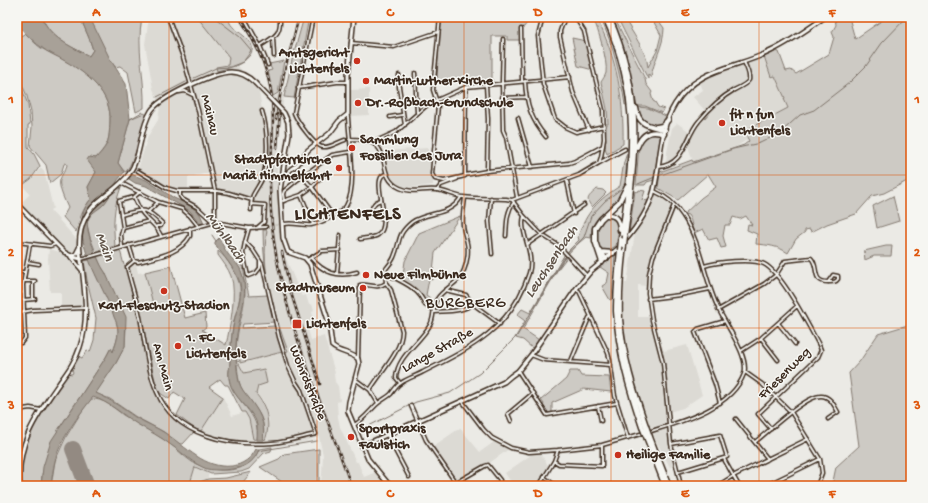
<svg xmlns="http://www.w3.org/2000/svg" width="928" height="503" viewBox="0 0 928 503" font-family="'Gochi Hand',sans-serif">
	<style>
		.built { fill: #dcdad4 }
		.green { fill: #cdcac4; stroke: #847a71 }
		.water { fill: #a8a198; stroke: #7c7167 }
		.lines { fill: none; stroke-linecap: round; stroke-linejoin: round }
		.stream { stroke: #7c7167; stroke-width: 1 }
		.runway { stroke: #938a82; stroke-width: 16 }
		.street-tunnel { stroke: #c8c4bd; stroke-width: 2; stroke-dasharray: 2 1; stroke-linecap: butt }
		.street-casing { stroke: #3b2a1e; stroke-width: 5 }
		.secondary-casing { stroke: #3b2a1e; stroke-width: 6 }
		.highway-casing { stroke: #3b2a1e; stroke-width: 7 }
		.street { stroke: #f6f6f2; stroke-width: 2 }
		.secondary { stroke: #f6f6f2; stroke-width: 3 }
		.highway { stroke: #f6f6f2; stroke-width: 4 }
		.rail-casing { stroke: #3b2a1e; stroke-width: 2.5 }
		.rail { stroke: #f6f6f2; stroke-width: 1; stroke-dasharray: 3; stroke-linecap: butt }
		.secondary-bridge-casing { stroke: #3b2a1e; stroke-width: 6; stroke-linecap: butt }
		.highway-bridge-casing { stroke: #3b2a1e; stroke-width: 7; stroke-linecap: butt }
		.secondary-bridge { stroke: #f6f6f2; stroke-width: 3 }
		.highway-bridge { stroke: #f6f6f2; stroke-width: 4 }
		.grid { fill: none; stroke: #df570d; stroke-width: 1; stroke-opacity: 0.55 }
		.poi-dot { fill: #c8321e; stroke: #f6f6f2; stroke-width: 1.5 }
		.labels { text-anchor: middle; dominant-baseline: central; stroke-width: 3; stroke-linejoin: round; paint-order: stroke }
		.poi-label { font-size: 14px; font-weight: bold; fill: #3b2a1e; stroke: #f6f6f2; text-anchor: start }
		.street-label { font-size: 14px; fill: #3b2a1e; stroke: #f6f6f2 }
		.water-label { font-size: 15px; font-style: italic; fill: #615449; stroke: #f6f6f2 }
		.quarter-label { font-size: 16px; letter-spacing: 1px; fill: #3b2a1e; stroke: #f6f6f2 }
		.district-label { font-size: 18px; font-weight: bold; letter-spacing: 1px; fill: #3b2a1e; stroke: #f6f6f2 }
		.neatline { fill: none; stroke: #df570d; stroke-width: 1.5 }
		.grid-label { font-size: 13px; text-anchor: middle; font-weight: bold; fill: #df570d }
	</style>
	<rect width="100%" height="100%" fill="#ebeae5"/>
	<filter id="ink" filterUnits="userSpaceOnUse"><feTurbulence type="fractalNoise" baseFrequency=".025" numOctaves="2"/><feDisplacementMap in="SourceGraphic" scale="8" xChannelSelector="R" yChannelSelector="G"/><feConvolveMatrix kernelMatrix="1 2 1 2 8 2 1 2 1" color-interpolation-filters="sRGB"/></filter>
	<g filter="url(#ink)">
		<path class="built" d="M149 17H199L259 92 265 127 263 171 260 183 251 198 229 192 217 191 210 159 207 160 209 173 188 177V191L168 188 138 169 148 136 158 120 160 105 153 89 145 44Z
			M764 56 771 76H775L785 98 784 99 788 108 744 131 748 139 736 147 693 162 688 146H684L676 157 666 164 667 152 672 128 677 123 693 134 698 124 708 114 693 97 703 90 699 81 716 73Z
			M369 89V115L351 116V90Z
			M272 93V96H276L278 93 284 95 279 132 277 171 280 227 285 256 301 295 302 296 306 295 309 305 312 304 314 311 312 312 315 324 307 326 311 340 324 336 335 373 334 374 335 382 338 386 340 401 337 402 338 417 340 427 356 462H358L364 477 376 472 387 486H320L322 474 323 455 319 437 302 442 272 446 216 441 200 436 201 431 223 397 232 416 245 412 249 419 253 440 265 439 269 420 262 400 256 394 263 369 244 373 239 364 288 351 276 317 267 272 265 255 267 203 252 202 254 195 265 174 267 175V133L268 128H271L270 94Z
			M428 148V158H433V185L408 188 399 185 394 182 390 176 385 151Z
			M41 168 44 171 53 208 50 210 77 240 76 251 74 254 67 252 20 204 30 194 21 184 27 177 31 179Z
			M655 194 672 205 651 258 647 273 646 286 638 285V317H652L664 351 687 345 702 395 683 408 669 412 672 445 678 465 670 467 653 435 634 381 626 340 624 322V283H627L635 233 649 211Z
			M49 249 60 252 76 266 80 277 83 300 80 306 61 307V292H50L48 259Z
			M136 264 138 273 145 272 153 304 139 309 128 267Z
			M460 428 480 452 494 442 509 449 488 464 456 481 432 447Z
			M530 454H541L549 467 536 486H506L511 482 505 473 531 455Z
			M195 467 209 472 206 486H173L190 480Z"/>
		<path class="green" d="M42 17H142C136 50 145 76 144 108L136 112 128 72 120 66 115 67 83 24 89 38 93 50 89 56C70 46 50 38 42 17Z
			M197 17H229C229 19 229 21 230 23 234 32 260 41 250 55 240 67 231 67 217 71L216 67 228 65 229 57Z
			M304 17H309L294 98 284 97 292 60Z
			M442 17H531L524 27 520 28V40H507V36H492V83L437 81 439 33Z
			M593 17H596C617 58 624 98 623 144L607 154 605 147 606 124H608L607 109 601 82C603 79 605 76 606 73 608 60 598 30 593 17Z
			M600 17H603C616 44 624 74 627 104L625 105C620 74 613 45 600 17Z
			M611 17H614L645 79 646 84 652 92 651 94 653 101 655 102 658 107 664 109 662 113 645 106H637L626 53Z
			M617 17H624C631 32 647 51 648 67L657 51 661 35 651 17H656L664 28C664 46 653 61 651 78L648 74V79Z
			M829 17H854L850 21 855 39 887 17H911V179L884 193 872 196 856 214 827 224 811 232 810 229 805 230V232L796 239 788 253C778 246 768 245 756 244L757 234 747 230 748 224 752 225 746 216 740 219 733 217 730 225H725L723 236 726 247 721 248 717 238 709 240 703 229 694 233C691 226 693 223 688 215L684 214 701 198 716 187 708 174 678 200 658 188 660 172 692 160 693 162 744 145 749 141 744 131 788 108 784 99 785 98 775 76 771 77 764 56 775 51 779 52 786 71 791 70 796 74 829 54 834 37 832 32 836 25 835 18 828 20 827 18Z
			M26 33C30 38 35 44 41 48 49 53 58 56 66 61 88 74 112 94 110 122 109 141 109 143 96 158L90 157 96 172 88 187 91 199C83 208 79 220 76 232L63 217 68 208C65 201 58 187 60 180 61 175 66 170 67 165L66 163 64 164 61 174 50 183 46 165 30 146 32 127 31 112 27 96 17 73V38Z
			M572 38 586 41 593 70 578 66Z
			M284 61 278 93 273 96 268 71 272 70 269 64Z
			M17 82 20 87 21 86 28 105 30 124 28 125V147L34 154 40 166 31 179 24 184 17 175Z
			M638 107 648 108 666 116 663 122 659 125C647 127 639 119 638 107Z
			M144 113 147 115C141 134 137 155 126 172L124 171 118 163 130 119Z
			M658 133 660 136V139L654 180 647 182 645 185H636L639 144 644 136Z
			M627 153C626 167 627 184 620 196 609 215 591 213 591 238L586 237 568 252V251L579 240 578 237C586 212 598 200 620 186L624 162Z
			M121 187C113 209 113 223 115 246L98 251 95 250 90 237 87 224 88 219 93 212 103 205 111 194Z
			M597 189 603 190 606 193 592 207C584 198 590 196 597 189Z
			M639 190 645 191 642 200 648 201 642 215 629 233 635 191 638 192Z
			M893 196 899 221 877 228 873 206Z
			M460 216 435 253 432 280 429 279 426 295 430 298 427 304 417 290 402 282 405 261 419 233Z
			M610 216 617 219 619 230 616 246 607 251 600 249C593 238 594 219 610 216Z
			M263 230H267C260 269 274 314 288 351L285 352C272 313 263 271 263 230Z
			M886 246H892L891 256H874L865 260 864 251Z
			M120 250 124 265 126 267 138 318 139 319C142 341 149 385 161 403 168 415 182 425 194 432L183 444H178L164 432 136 417 110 399 95 393 116 363 125 346 126 328 105 272 101 266 97 256Z
			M218 251C226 256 239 277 240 287 241 298 237 309 234 320 231 334 231 348 230 363 230 367 228 373 229 378 232 402 262 412 257 440L253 439 249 419 245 412H242L228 385H225L220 379 209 387 223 397 201 431 195 429 177 415 185 399 174 392 169 399 160 393 156 385 139 309 153 304 145 272 171 266 185 318 205 313 206 327 202 330 226 345C230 327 237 293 231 276 228 268 223 262 218 255Z
			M565 254 534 308 563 260 567 256H568L558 269 523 329 539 340 532 348 523 340 516 338 517 335 515 338 525 321 517 315 522 309 530 313Z
			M615 254 612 299 610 300 602 286 607 283 609 273 600 267Z
			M90 260C97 283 114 304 118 329 119 337 115 346 112 353L110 349 106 357 58 430 42 474 41 486H21C18 438 42 410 68 373L72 374 73 372 72 370 78 356 82 358 87 351 90 352 94 340 96 318 87 280 84 261Z
			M239 263 243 268 249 296 268 295 275 322 243 324 242 328 275 326 282 352 240 363V360L238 362 236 361C236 352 236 342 238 332 242 310 252 286 237 265Z
			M911 324V486H832L836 467 859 446 849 373 860 361 878 334Z
			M237 364H239L244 373 264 369 267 383 258 386 256 394C267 406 271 425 265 440L263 438C267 414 252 407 242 389 238 382 238 372 237 364Z
			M570 371H578L581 376 609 377 611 392 584 389 552 403V412L549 413 543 406 544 404 541 400 566 379Z
			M91 399C103 398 114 408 123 415 137 424 152 431 166 441 175 447 183 456 192 462 205 469 225 473 240 468 248 464 256 458 259 449L272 447 271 451 264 453 249 469 241 472 211 474 195 467 191 480 192 485 208 479 226 478 251 472 240 486H51L55 461 66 437 87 403Z
			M319 449V486H288L260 467 279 459 284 454Z"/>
		<path class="water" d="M17 17H42C50 38 70 46 89 56L93 50 89 38 83 24 86 19 90 18 110 59 126 84 130 119 118 163 124 172C123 174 122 175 121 176 113 185 111 197 103 205 98 210 90 213 88 220 84 229 99 264 105 272L126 317 125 346 116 363 96 393C110 399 122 408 135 417 145 423 156 427 165 433 187 447 204 469 232 466 242 465 252 458 256 449H259C253 467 238 469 222 470 217 470 212 470 207 469 193 464 183 453 171 445 161 437 149 431 137 424 123 415 109 402 93 397 79 415 60 439 55 461 53 469 52 478 51 486H41L43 467 51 441 106 357 111 348 113 352C115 346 118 339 118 331 118 327 116 321 114 317 104 284 63 231 91 199L88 187 96 172 87 160 89 157 96 158C109 144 109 141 110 122 112 94 88 74 65 61 57 56 48 53 41 47 36 44 32 39 27 35 22 29 17 25 17 17Z
			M131 174 146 180 174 198 191 206 200 214 204 223 200 224 190 211 146 186 135 183 129 179Z
			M219 238C222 243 224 249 228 254 233 261 240 265 242 274 249 294 240 313 237 334 235 350 236 367 239 382 241 389 245 393 249 398 259 412 266 422 263 440H257C257 434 258 427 256 421 249 406 230 395 229 377 228 372 230 367 230 362 231 349 231 335 234 322 236 310 243 296 240 283 235 268 223 256 215 244V242Z"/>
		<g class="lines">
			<path class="stream" d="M194 78 216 68 230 67 243 62 249 54 251 50 240 37 214 17
				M157 97 186 82
				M130 119 142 112
				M658 176 733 149 760 143 780 133 800 115 814 110 849 83 866 66 882 43 907 17
				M638 184 655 177
				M212 235 216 241
				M359 431 416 402 450 393 480 373 517 336 564 258 584 237 591 216 605 201 621 189
				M258 451 317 441"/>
			<path class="runway" d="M73 449 87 486"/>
			<path class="street-tunnel" d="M266 227 282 224"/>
			<g class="street-casing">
				<path id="street" d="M168 17 183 57 198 110 215 191V222
					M244 17 260 46 268 65
					M313 17 294 113C297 121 315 147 323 147 330 148 338 142 345 140
					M440 17 433 90 438 105 432 174 435 179 444 181 465 176
					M543 17 538 36 543 84 555 119 565 127 576 132 604 126
					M565 17 560 31V37L573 92 589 130
					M575 17 584 31 603 110 604 139 601 157 599 163
					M521 29 522 81
					M273 37 274 56
					M503 39 502 82 503 130 506 137 517 197
					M351 43 394 47 438 32
					M260 46C274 36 281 36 280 17
					M415 73 417 113
					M399 75V87L405 125
					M525 81C526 103 531 120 546 137
					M486 85 488 119 487 171
					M298 88 337 82H348
					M179 92 185 91 193 95
					M502 98 526 97
					M390 117 402 115
					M518 118 532 167
					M349 139C401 138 371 175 400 188 413 194 424 188 437 190 446 191 454 196 463 197 477 199 492 198 506 199L512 200 524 216 542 235 558 245 587 276
					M374 142 396 132 426 106 437 100 466 87 570 77
					M658 167C685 165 685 137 699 121 709 109 720 98 734 90 738 88 747 84 749 80 750 75 746 66 744 62
					M138 171 166 188 177 191H218L229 193 252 200
					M465 175 487 171 569 163 575 161 603 146
					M302 176 312 187 333 216
					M465 176 466 87
					M567 181 574 214
					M123 184 158 202 182 209 190 216 198 226
					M437 190 441 185 457 179
					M180 192V196L182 199 198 208 213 222
					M301 195 313 224
					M134 197C137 203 139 209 143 214 151 224 156 224 161 236
					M491 198 489 221 492 254
					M381 200C373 202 369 209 375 216L384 219
					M512 200 579 175 599 163 625 149
					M283 201 301 195 312 187 326 173
					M284 201 283 194 284 191 296 181 332 155 350 152
					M251 204 265 205 264 222 257 228
					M674 205 653 257 649 274 648 293 652 320 663 363 671 444 681 486
					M251 210C251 205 251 200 253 195 256 189 260 184 262 179 269 161 268 129 262 111
					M149 211 158 202
					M121 215C143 209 145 206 162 223L161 226H157
					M284 224C294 222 303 226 311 225 320 223 341 214 346 206 358 186 349 141 348 117L347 115
					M123 228 149 221
					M506 236C507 224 506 212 514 202
					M360 239C365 238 374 238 378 235 393 225 373 186 382 176 383 175 386 174 388 174
					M17 242 50 246 56 244
					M245 242 243 253 248 276 256 273 260 268V261
					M528 244 584 205
					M129 245 134 261 127 267C131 284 137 301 140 317 145 342 147 369 157 392 175 436 229 446 272 443 287 442 302 437 316 434L301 390 295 381 288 366 279 337 262 264 253 250 245 242 249 228
					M122 247 121 235 123 228 119 201 134 197 140 192
					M311 258C324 273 338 278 357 272
					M81 259 215 222 249 228 266 227
					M307 260 322 251 340 250
					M134 261 138 262C157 257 180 254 190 236V228
					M27 262 39 264
					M704 266C717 262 752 258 764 264 782 273 809 326 819 345L821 350 818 357 758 414 771 429
					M17 272H25
					M385 273C400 281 420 288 425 305L434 310
					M337 274 340 235
					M24 281H35
					M33 281V299
					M386 283 385 270C388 266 392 262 394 257 401 241 396 235 412 222 428 211 451 216 461 197
					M576 289 579 291 608 353 610 360 615 396 628 438
					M445 290 466 295 473 304 500 324
					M17 291 23 293
					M648 299 680 295 710 289
					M23 300 35 299
					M718 310 764 284 776 275 785 261 811 258C820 267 810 283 830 282 834 282 836 282 838 279V276L833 275 828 282
					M434 312C448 311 462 312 473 304
					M17 313 33 310 85 308
					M778 323 795 344
					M761 338 778 360
					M17 343H21L25 338 23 285 30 244
					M741 351 761 338 797 306
					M531 355 544 360 611 365
					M358 359 360 285C369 283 376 290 386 283
					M571 361 589 318 590 317
					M518 371 547 415 617 403
					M745 372 762 384 791 412 820 459 822 473 817 486
					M355 379 370 390 378 403
					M400 383 396 378C397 356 420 343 430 325 435 317 432 306 437 299 444 288 460 283 464 270 467 263 469 251 467 243 466 237 463 231 463 225 462 216 464 207 465 198
					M370 390C380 373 402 351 402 331L391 290 386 283
					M462 401 484 430 492 438 511 448 529 452 558 450 602 445 644 433
					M720 403 715 384 695 332 698 329 725 321
					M411 406 426 440 458 486
					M598 406 601 421
					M17 410 30 408 41 410
					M736 419 768 459
					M511 421 508 414 533 393
					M354 425C363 420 369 412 376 405 381 400 387 398 391 394 394 390 397 385 401 383 408 378 416 376 423 372 471 348 512 328 529 273 535 252 519 233 524 216
					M648 432C680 422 731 409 744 374 750 358 726 325 719 310 704 280 702 244 683 216 676 205 666 196 654 191
					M387 435 409 477
					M755 442C768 432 805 396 821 396 830 396 834 405 838 412L828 419
					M671 444 720 435 727 457 724 458 725 461 739 486
					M554 461 559 464 602 466V445
					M678 472 724 458
					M544 477 556 486
					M455 483 485 466 488 465 500 480 499 483 494 486
					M539 486 554 461 558 450
					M717 486 733 476 808 439
					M765 486 820 459"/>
			</g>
			<g class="secondary-casing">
				<path id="secondary" d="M288 122 289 134 280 190 283 238 288 252 305 258 310 264 329 323 332 346C339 353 351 352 358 359L359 364 349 402 348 411 368 459 390 486
					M282 179 291 169 297 165 308 150 330 133 339 121 348 114V75L354 17
					M17 204 64 252 73 257 81 259
					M624 242C638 226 649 210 654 190 661 161 659 130 675 104 698 67 736 69 771 51 790 42 808 29 825 17
					M71 256 76 254 79 248
					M71 257 82 270
					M362 446 462 401 504 382 511 376 518 371 531 355 576 289 591 271 621 246
					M20 486C16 443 37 415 60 382 68 371 76 360 80 347 89 320 85 294 82 267 80 254 78 243 81 230 88 199 113 196 129 174 142 155 139 130 151 111 160 97 214 72 231 72 241 72 248 76 255 83"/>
			</g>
			<g class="highway-casing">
				<path id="highway" d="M605 17C641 96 633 158 621 240
					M609 17C644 95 636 154 625 236
					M636 108C639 127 650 125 665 130
					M657 127 662 126 668 120
					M637 147C642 134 650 129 664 134
					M606 215C616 214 620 220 620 230
					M624 245C621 270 619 294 620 319 623 356 634 391 646 426
					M599 250 606 259
					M620 250C618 270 616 290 616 311 618 351 629 389 642 427
					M601 252 613 253
					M602 262 595 241V228L601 219 619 202 627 186
					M650 437 669 486
					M647 439 665 486"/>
			</g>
			<use href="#street" class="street"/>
			<use href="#secondary" class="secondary"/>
			<use href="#highway" class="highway"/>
			<g class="rail-casing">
				<path id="rail" d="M239 17C253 38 265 60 270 86 276 117 271 151 270 183 270 212 273 242 279 270 294 345 327 414 351 486
					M276 119 284 73 299 17
					M277 148 280 113
					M282 252 291 293 320 384"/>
			</g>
			<use href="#rail" class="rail"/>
			<g class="secondary-bridge-casing">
				<path id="secondary-bridge" d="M255 83 284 113 288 122"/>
			</g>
			<g class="highway-bridge-casing">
				<path id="highway-bridge" d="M624 245 625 236
					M620 250 621 240
					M646 426 650 437
					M642 427 647 439"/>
			</g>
			<use href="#secondary-bridge" class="secondary-bridge"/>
			<use href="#highway-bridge" class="highway-bridge"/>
		</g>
	</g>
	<path class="grid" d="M169 17V486M317 17V486M464 17V486M611 17V486M759 17V486M17 175H911M17 328H911"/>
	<g class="poi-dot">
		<circle cx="357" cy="61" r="4"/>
		<circle cx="366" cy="81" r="4"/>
		<circle cx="358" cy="103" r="4"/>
		<circle cx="722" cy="123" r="4"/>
		<circle cx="352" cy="148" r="4"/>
		<circle cx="339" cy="168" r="4"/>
		<circle cx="366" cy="275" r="4"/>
		<circle cx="363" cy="288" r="4"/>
		<circle cx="164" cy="291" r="4"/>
		<rect x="292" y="319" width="10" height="10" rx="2"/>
		<circle cx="178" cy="346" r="4"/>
		<circle cx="351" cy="437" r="4"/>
		<circle cx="618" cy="455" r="4"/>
	</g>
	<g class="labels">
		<g class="poi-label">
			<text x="349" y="53" text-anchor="end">Amtsgericht<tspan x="349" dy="16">Lichtenfels</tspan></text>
			<text x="374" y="81">Martin-Luther-Kirche</text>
			<text x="366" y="103">Dr.-Roßbach-Grundschule</text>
			<text x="730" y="115">fit n fun<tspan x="730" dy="16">Lichtenfels</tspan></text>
			<text x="360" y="140">Sammlung<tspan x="360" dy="16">Fossilien des Jura</tspan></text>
			<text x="331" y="160" text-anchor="end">Stadtpfarrkirche<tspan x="331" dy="16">Mariä Himmelfahrt</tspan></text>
			<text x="374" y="275">Neue Filmbühne</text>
			<text x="355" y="288" text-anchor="end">Stadtmuseum</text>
			<text x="164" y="306" text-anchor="middle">Karl-Fleschutz-Stadion</text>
			<text x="306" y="324">Lichtenfels</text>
			<text x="186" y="338">1. FC<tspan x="186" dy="16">Lichtenfels</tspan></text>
			<text x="359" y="429">Sportpraxis<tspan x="359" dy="16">Faulstich</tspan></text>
			<text x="626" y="455">Heilige Familie</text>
		</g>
		<g class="street-label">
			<text transform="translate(209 115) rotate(76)">Mainau</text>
			<text transform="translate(438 351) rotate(-29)">Lange Straße</text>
			<text transform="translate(162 367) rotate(75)">Am Main</text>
			<text transform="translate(785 374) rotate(-45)">Friesenweg</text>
			<text transform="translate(307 383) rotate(68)">Wöhrdstraße</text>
		</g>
		<g class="water-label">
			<text transform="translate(225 238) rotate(54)">Mühlbach</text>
			<text transform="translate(104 247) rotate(69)">Main</text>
			<text transform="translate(552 262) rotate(-56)">Leuchsenbach</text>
		</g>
		<g class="quarter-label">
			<text x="466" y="304">BURGBERG</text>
		</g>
		<g class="district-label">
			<text x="348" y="215">LICHTENFELS</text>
		</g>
	</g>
	<rect width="928" height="503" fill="none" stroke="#f6f6f2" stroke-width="44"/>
	<rect x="22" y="22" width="884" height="459" class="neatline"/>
	<g class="grid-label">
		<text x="96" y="16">A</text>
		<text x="243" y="16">B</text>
		<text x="390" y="16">C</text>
		<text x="538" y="16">D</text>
		<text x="685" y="16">E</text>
		<text x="832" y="16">F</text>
		<text x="11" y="103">1</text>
		<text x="917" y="103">1</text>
		<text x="11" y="256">2</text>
		<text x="917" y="256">2</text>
		<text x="11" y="409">3</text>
		<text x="917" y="409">3</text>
		<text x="96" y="497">A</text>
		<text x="243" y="497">B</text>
		<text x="390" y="497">C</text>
		<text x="538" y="497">D</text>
		<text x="685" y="497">E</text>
		<text x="832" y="497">F</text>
	</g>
</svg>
